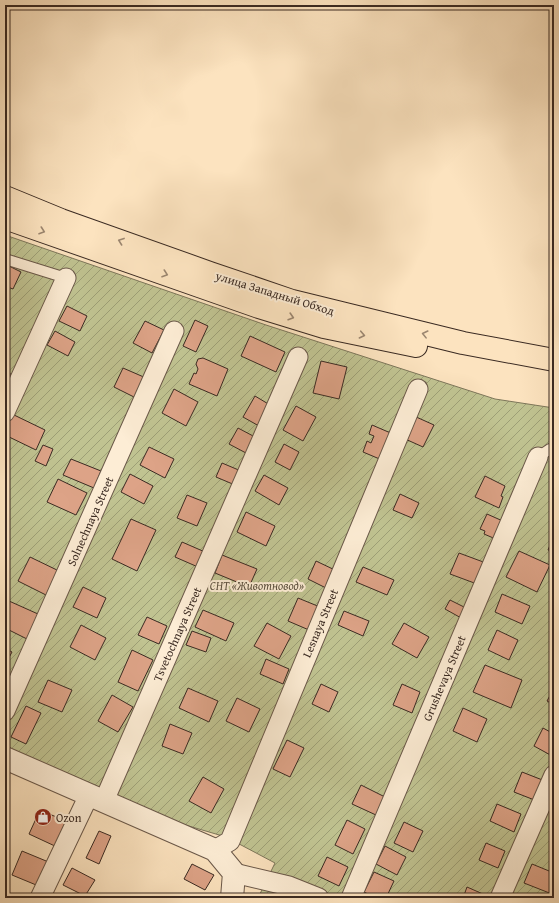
<svg xmlns="http://www.w3.org/2000/svg" width="559" height="903" viewBox="0 0 559 903" font-family="'Gentium Book Plus',serif">
	<style>
		.garden { fill: url(#garden-furrows); stroke: #7d765a }
		.building { fill: #dda387; stroke: #3a2a22 }
		.lines { fill: none; stroke-linecap: round; stroke-linejoin: round }
		.service-casing { stroke: #6a5849; stroke-width: 12 }
		.minor-casing { stroke: #6a5849; stroke-width: 21 }
		.tertiary-casing { stroke: #6a5849; stroke-width: 24 }
		.trunk-casing { stroke: #3a2a22; stroke-width: 24 }
		.service { stroke: #fdedd5; stroke-width: 10 }
		.minor { stroke: #fdedd5; stroke-width: 19 }
		.tertiary { stroke: #fdedd5; stroke-width: 22 }
		.trunk { stroke: #fce3bf; stroke-width: 22 }
		.oneway { stroke: #9b8670 }
		.labels { text-anchor: middle; dominant-baseline: central; stroke-width: 4; stroke-linejoin: round; paint-order: stroke }
		.street-label { font-size: 12px; fill: #3a2a22; stroke: #fdedd5 }
		.park-label { font-size: 12px; font-style: italic; fill: #5c503e; stroke: #fdedd5 }
		.poi-label { font-size: 12px; fill: #3a2a22; stroke: #fdedd5; text-anchor: start }
	</style>
	<defs>
		<pattern id="garden-furrows" width="10" height="10" patternUnits="userSpaceOnUse"><rect width="10" height="10" fill="#c0c391"/><path d="M-1 1l2-2M0 10L10 0M9 11l2-2" fill="none" stroke="#9d9f76"/></pattern>
	</defs>
	<rect width="100%" height="100%" fill="#fce3bf"/>
	<filter id="stains"><feTurbulence type="fractalNoise" baseFrequency=".005" numOctaves="4"/><feColorMatrix values="0 0 0 0 .2 0 0 0 0 .09 0 0 0 0 .02 0 0 0 .5 -.17"/></filter>
	<radialGradient id="worn" r=".72"><stop offset=".6" stop-color="#630" stop-opacity="0"/><stop offset="1" stop-color="#630" stop-opacity=".3"/></radialGradient>
	<path class="garden" d="M5 235 266 325 495 399 554 408V898H258L275 863 226 837 104 801 5 758Z"/>
	<path class="building" d="M5 264 21 272 13 289 5 286Z
		M67 306 87 316 80 331 59 321Z
		M195 320 208 326 196 352 183 346Z
		M145 321 164 330 152 353 133 343Z
		M55 331 75 342 68 356 47 345Z
		M250 336 285 352 276 372 241 356Z
		M203 358 228 369 217 396 189 384 194 373 196 374 198 369 196 364 198 359Z
		M321 361 347 367 339 399 313 393Z
		M123 368 146 378 136 398 114 387Z
		M5 372 16 376 5 392Z
		M174 389 198 402 186 426 162 413Z
		M255 396 270 405 259 426 243 417Z
		M296 406 316 417 303 441 283 430Z
		M12 414 45 430 36 450 5 435V429Z
		M414 416 434 425 423 447 403 438Z
		M372 425 393 434 382 460 363 452 367 441 371 443 374 436 369 434Z
		M238 428 255 437 246 453 229 444Z
		M284 444 299 452 290 470 275 462Z
		M43 445 53 449 46 466 35 461Z
		M149 447 174 459 165 478 140 465Z
		M71 459 101 471 94 488 63 475Z
		M222 463 241 471 235 485 216 477Z
		M130 474 153 486 144 504 121 492Z
		M264 475 288 488 279 505 255 491Z
		M485 476 505 486 501 496 503 497 499 508 475 497Z
		M58 479 87 493 76 515 47 502Z
		M400 494 419 503 412 518 393 510Z
		M187 495 207 503 197 526 177 518Z
		M246 512 275 526 266 546 237 532Z
		M487 514 505 522 498 540 484 534 485 531 480 529Z
		M131 519 156 530 137 571 112 559Z
		M554 535V552L548 550Z
		M182 542 205 552 198 567 175 557Z
		M519 551 550 565 537 592 506 577Z
		M459 553 486 563 477 584 450 574Z
		M222 555 257 569 249 587 215 573Z
		M30 557 59 571 46 595 18 581Z
		M316 561 337 571 328 589 308 579Z
		M363 567 394 580 387 595 356 582Z
		M83 587 106 598 97 618 73 607Z
		M502 594 530 606 522 624 495 612Z
		M298 598 320 607 309 630 288 621Z
		M450 600 468 609 463 619 445 609Z
		M9 601 38 614 27 639 5 628V610Z
		M203 610 234 623 226 641 195 627Z
		M344 611 369 621 363 636 338 625Z
		M147 617 167 626 159 644 138 635Z
		M267 623 291 636 279 659 254 646Z
		M404 623 429 637 417 658 392 644Z
		M81 625 106 638 95 660 70 647Z
		M497 630 518 640 509 660 488 650Z
		M192 631 211 638 206 652 186 645Z
		M5 648 12 652 5 665Z
		M132 650 153 660 138 691 118 682Z
		M266 659 289 669 283 684 260 674Z
		M485 665 522 680 511 708 473 692Z
		M48 680 72 690 62 712 38 702Z
		M321 684 338 692 329 712 312 704Z
		M402 684 420 692 412 713 393 705Z
		M188 688 218 701 209 722 179 708Z
		M554 688V705L547 701Z
		M112 695 133 707 118 732 98 721Z
		M237 698 260 709 249 732 226 721Z
		M26 706 41 713 26 744 11 737Z
		M463 708 487 719 477 742 453 731Z
		M170 724 192 733 183 754 162 746Z
		M543 728 554 734V757L534 746Z
		M287 740 304 748 290 777 273 769Z
		M522 772 545 781 537 801 514 792Z
		M203 777 224 789 211 813 189 801Z
		M361 785 385 797 376 815 352 804Z
		M497 804 521 814 514 832 490 821Z
		M40 810 68 822 57 847 29 834Z
		M347 820 365 829 353 854 335 845Z
		M404 822 423 831 413 852 394 843Z
		M99 831 111 836 99 864 86 858Z
		M486 843 505 851 498 868 479 860Z
		M385 846 406 857 397 875 376 864Z
		M22 851 51 863 41 887 12 875Z
		M327 857 348 867 339 886 318 876Z
		M192 864 214 875 205 890 184 879Z
		M532 864 554 873V889L552 894 524 883Z
		M72 868 95 880 85 896 63 885Z
		M374 872 394 881 386 898H376L364 892Z
		M467 887 492 898H463Z"/>
	<g class="lines">
		<g class="service-casing">
			<path id="service" d="M5 259 66 278
				M538 457 550 449 554 450"/>
		</g>
		<g class="minor-casing">
			<path id="minor" d="M5 412 66 278
				M5 711 174 331
				M104 801 298 357
				M215 850 230 841 418 389
				M234 873 289 886 319 898
				M40 898 89 795
				M351 898 538 457
				M500 898 554 775"/>
		</g>
		<g class="tertiary-casing">
			<path id="tertiary" d="M5 758 215 850 234 873 232 898"/>
		</g>
		<g class="trunk-casing">
			<path id="trunk" d="M5 197 61 220 210 273 292 301 463 343 554 360
				M5 218 259 307 324 327 416 346"/>
		</g>
		<use href="#service" class="service"/>
		<use href="#minor" class="minor"/>
		<use href="#tertiary" class="tertiary"/>
		<use href="#trunk" class="trunk"/>
	</g>
	<defs><path id="oneway-chevron" d="M-2-3.5L2.5 0L-2 3.5" fill="none" stroke-width="1.6" stroke-linecap="round" stroke-linejoin="round"/></defs>
	<g class="oneway">
		<use href="#oneway-chevron" transform="translate(42 231) rotate(19)"/>
		<use href="#oneway-chevron" transform="translate(121 241) rotate(-160)"/>
		<use href="#oneway-chevron" transform="translate(165 274) rotate(19)"/>
		<use href="#oneway-chevron" transform="translate(291 317) rotate(17)"/>
		<use href="#oneway-chevron" transform="translate(425 334) rotate(-166)"/>
		<use href="#oneway-chevron" transform="translate(362 335) rotate(12)"/>
	</g>
	<defs>
		<g id="shop-disc" transform="scale(0.9)"><circle r="9.5" fill="#8f2418" stroke="#fdedd5"/><path d="M-5-2.5h2.3a2.7 3.5 0 0 1 5.4 0H5L5.5 6h-11ZM-1.5-2.5h3a1.5 2.3 0 0 0-3 0Z" fill="#fff"/></g>
	</defs>
	<g fill-rule="evenodd">
		<use href="#shop-disc" x="43" y="817"/>
	</g>
	<g class="labels">
		<g class="street-label">
			<text transform="translate(275 293) rotate(17)">улица Западный Обход</text>
			<text transform="translate(90 521) rotate(-66)">Solnechnaya Street</text>
			<text transform="translate(320 623) rotate(-67)">Lesnaya Street</text>
			<text transform="translate(177 634) rotate(-66)">Tsvetochnaya Street</text>
			<text transform="translate(444 678) rotate(-67)">Grushevaya Street</text>
		</g>
		<g class="park-label">
			<text x="257" y="585">СНТ «Животновод»</text>
		</g>
		<g class="poi-label">
			<text x="56" y="817">Ozon</text>
		</g>
	</g>
	<rect width="559" height="903" fill="none" stroke="#fce3bf" stroke-width="20"/>
	<rect x="6" y="6" width="547" height="891" fill="none" stroke="#3a2a22" stroke-width="2"/>
	<rect x="10" y="10" width="539" height="883" fill="none" stroke="#3a2a22"/>
	<rect width="100%" height="100%" filter="url(#stains)"/>
	<rect width="100%" height="100%" fill="url(#worn)"/>
</svg>
